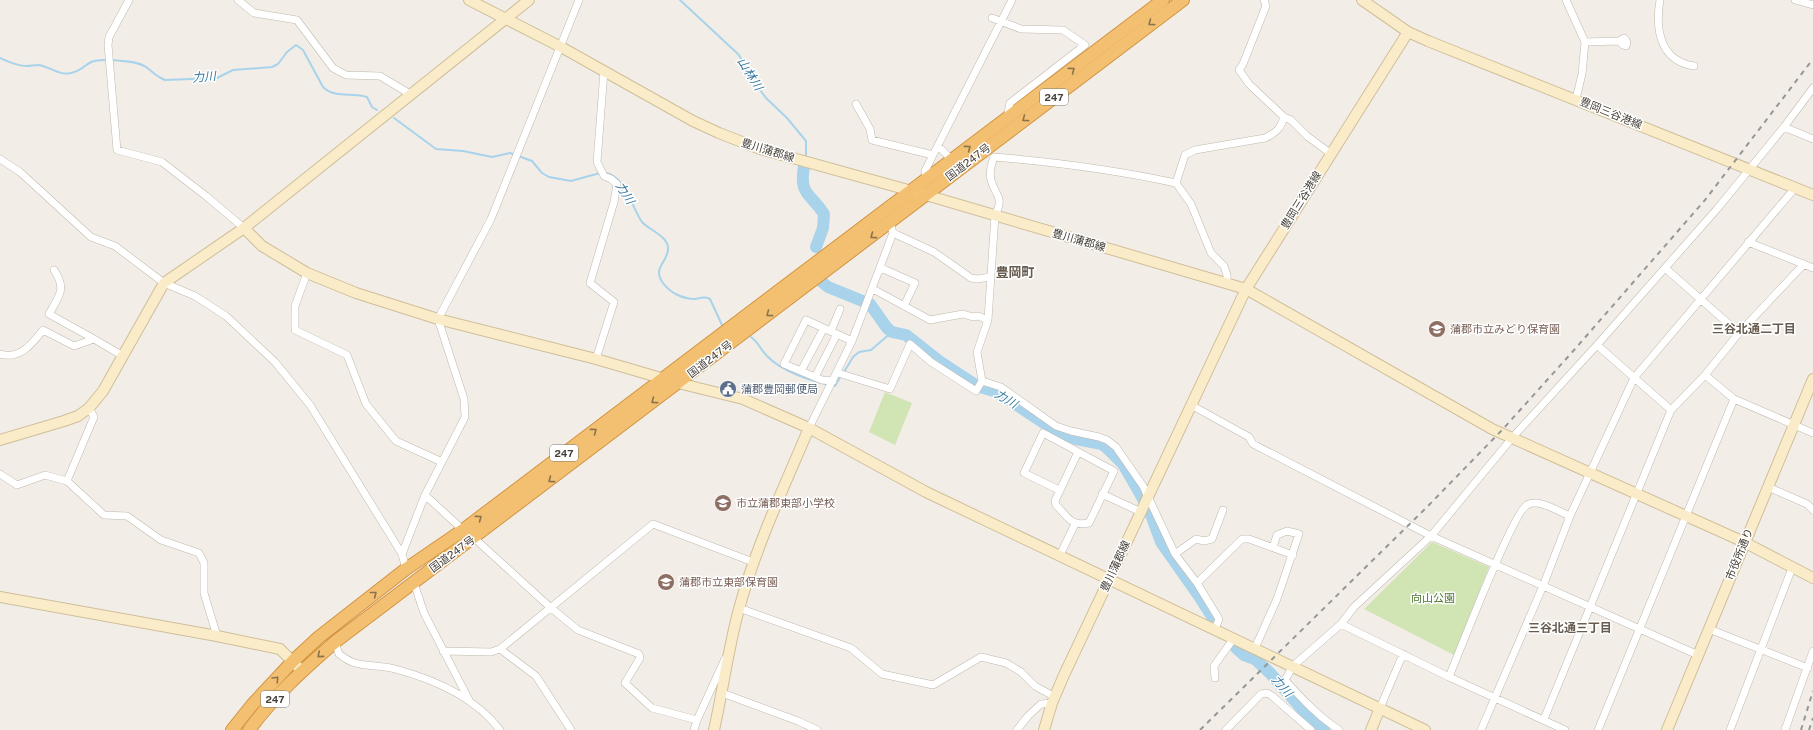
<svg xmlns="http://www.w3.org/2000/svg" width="1813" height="730" viewBox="0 0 1813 730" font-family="'Public Sans','Noto Sans JP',sans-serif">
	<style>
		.green { fill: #d1e4b3 }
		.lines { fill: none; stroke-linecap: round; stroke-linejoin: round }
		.stream { stroke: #a8d3eb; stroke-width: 2 }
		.river { stroke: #a8d3eb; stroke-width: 12 }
		.street-casing { stroke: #c0b8ae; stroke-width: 8 }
		.secondary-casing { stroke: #cfbe9a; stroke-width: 12 }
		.highway-casing { stroke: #d29442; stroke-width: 14 }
		.street { stroke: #fff; stroke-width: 7 }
		.secondary { stroke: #fbecc9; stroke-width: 10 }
		.highway { stroke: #f3c071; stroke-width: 12 }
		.rail { stroke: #969696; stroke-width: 2; stroke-dasharray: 5 5; stroke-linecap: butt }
		.oneway { stroke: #8b734e }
		.labels { text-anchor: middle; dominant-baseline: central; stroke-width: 3; stroke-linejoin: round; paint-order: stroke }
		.shield { fill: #fff; stroke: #7d7973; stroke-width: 1 }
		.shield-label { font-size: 10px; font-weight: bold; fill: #453f37 }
		.street-label { font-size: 11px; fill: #453f37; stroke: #fff }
		.education-label { font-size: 11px; fill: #785e54; stroke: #fff; text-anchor: start }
		.service-label { font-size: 11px; fill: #4e5e75; stroke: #fff; text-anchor: start }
		.park-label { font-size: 11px; fill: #4c732e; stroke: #fff }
		.water-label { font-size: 12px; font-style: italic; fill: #367aa1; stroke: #fff }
		.neighbourhood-label { font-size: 12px; font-weight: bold; fill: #675c4f; stroke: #fff }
		.quarter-label { font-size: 13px; font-weight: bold; fill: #675c4f; stroke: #fff }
	</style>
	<rect width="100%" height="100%" fill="#f2eee7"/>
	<path class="green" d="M885 392 912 403 895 445 869 432Z
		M1432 542 1489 567 1454 655 1364 609Z"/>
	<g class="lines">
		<path class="stream" d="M680 0 739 55 751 78 766 98 787 118 806 141V156
			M0 58C9 62 17 66 26 66 30 66 35 65 39 65 50 67 60 76 71 73 89 69 83 59 107 60
			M112 60C123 61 137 61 146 67 153 72 157 77 165 80L217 78 233 70 272 67 278 64 287 52 296 45 303 50 323 87C335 99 352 92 367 97L372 107 377 110
			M394 118 436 149 463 151 492 157 510 153 532 161 542 173 549 177 571 181 600 173
			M605 173C625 175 632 208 642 222 649 230 666 235 668 247 670 261 651 267 663 283 670 293 683 299 695 299 701 298 704 296 710 299L722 325
			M751 337C758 342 761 350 767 356 782 372 814 382 835 386L841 376
			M844 372 853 357 859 352 871 350 892 332"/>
		<path class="river" d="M804 166C799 196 810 192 824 214L823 228 816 247
			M822 282 828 287 870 304 887 328 892 332 906 335 939 361 977 386 997 392 1056 431 1076 439 1102 444 1109 450 1123 464 1138 490 1150 512 1161 542 1199 596 1213 618
			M1236 648 1244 655 1255 659 1270 673 1311 719 1324 730"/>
		<g class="street-casing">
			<path id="street" d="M129 0 109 37 108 45 117 150 162 162 206 196 244 228
				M238 0 254 13 297 20 333 68 346 75 380 76 410 94
				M1264 0 1266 6 1243 64 1239 70 1249 84 1284 117 1291 120 1307 136 1330 153
				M1566 0 1585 42 1582 74 1576 99
				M1660 0C1655 29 1660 61 1694 66
				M1795 0 1813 5
				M992 18 1021 29 1063 30 1085 45 1010 103 1007 118
				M1585 42 1619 41 1624 38 1626 40 1627 43 1626 46 1623 45 1619 41
				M856 104 870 129 872 140 933 155
				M1784 127 1813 139
				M938 146 952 160
				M0 159 20 172 91 237 115 246 164 283 195 296 226 316 275 362 310 405 402 554 406 569
				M926 180 925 171 933 155 1012 0
				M1176 183 1185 155 1195 150 1265 138C1276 133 1281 128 1284 117
				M893 233 934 252 971 278 977 279 990 277
				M1748 242 1813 268
				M881 268 915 283 904 306
				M1665 268 1739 333
				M307 273 295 306V330L347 355 366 404 396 441 442 462
				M873 289 930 320 963 314 973 317 978 316 988 320
				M831 331 840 309
				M94 339 123 356
				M1597 345 1671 410
				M0 354C20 360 32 344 43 330L74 346 94 339 49 314C59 296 67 289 54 270
				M596 359 614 302 590 283 614 202 617 184 611 179 604 176 597 162 604 71
				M801 371 824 328
				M838 373 890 389 910 344 931 362 976 391 982 381 1001 387 1056 426 1071 431 1099 437 1107 440 1116 447 1143 486 1175 554 1197 583 1219 619 1215 629
				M1705 375 1734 399 1813 433
				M815 377 837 334
				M833 381 822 380 784 364 806 320 852 341
				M982 381 977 352 988 320 995 215C1005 197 995 196 991 180 989 172 991 165 994 157 1055 162 1116 170 1176 183L1191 204 1211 253 1224 266 1227 275V282
				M1191 405 1249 437 1253 444 1431 536 1698 655
				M809 428 852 341 893 233 890 223
				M0 474 17 485 45 475 67 481 104 515 127 516 161 540 199 553 204 563V593L217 636
				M67 481 94 417 89 408
				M1768 487 1807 504 1813 510
				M1059 490 1024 473 1043 433 1114 471 1089 523C1071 527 1068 517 1056 505L1055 501 1078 452
				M1102 494 1141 512
				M425 495 463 530
				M474 538 551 608 578 630 639 654 640 658 625 683 652 708 697 720
				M402 554 425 495 465 417 464 399 438 319 491 219 579 0
				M1175 554 1196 539 1204 541 1212 539 1223 510
				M1060 555 1075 524
				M414 583 424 613 469 700
				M1197 583 1242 539H1249L1293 555
				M739 608 851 648 882 674 933 685 981 657 1006 663 1021 672 1035 686 1055 697
				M1341 624 1449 677 1565 730
				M1709 629 1808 668
				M335 642 339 654C343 657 347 660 352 662 365 667 381 665 395 669 433 679 475 697 500 730
				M1255 648 1277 599 1299 534 1287 531 1277 535 1273 547
				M500 649 536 676 571 730
				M443 651 491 652 500 649 653 524 753 562
				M1449 677C1459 653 1513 512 1527 505 1539 498 1559 512 1570 516
				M1215 678 1214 666 1234 638
				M722 693 798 721 817 730
				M1380 708 1403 654
				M1544 719 1671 410 1705 375 1739 333 1804 264
				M694 730 697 720 725 659
				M1017 730 1028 716 1041 704 1052 703
				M1226 730 1261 694 1267 693 1272 696 1311 730
				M1339 730C1318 716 1302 699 1285 680L1293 666 1341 624 1354 607 1431 536 1512 438 1597 345 1717 209 1784 127 1813 88
				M1481 730 1543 586 1570 516 1634 378 1795 188
				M1598 730 1734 399
				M1730 730 1792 568
				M1785 730 1813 651"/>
		</g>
		<g class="secondary-casing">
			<path id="secondary" d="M469 0 561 47 693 121 719 133 760 149 926 195 1246 289 1492 429 1744 542 1813 578
				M1362 0 1408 32 1428 41 1813 195
				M244 228 262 246 307 273 356 293 438 319 596 359 678 383 743 399 809 428 926 492 1425 730
				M0 440 64 421 78 416 89 408 103 391 164 283 244 228 529 0
				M0 597 217 636 280 649 302 671
				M714 730C723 690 728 649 739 609 756 546 784 487 809 428
				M1044 730 1052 703 1064 675 1246 289 1408 32
				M1371 730 1380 708
				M1667 730 1813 379"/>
		</g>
		<g class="highway-casing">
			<path id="highway" d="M232 730 252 705 293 661 319 637 406 569 463 530 1163 0
				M249 730C274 696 304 669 335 642L1183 0"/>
		</g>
		<use href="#street" class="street"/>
		<use href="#secondary" class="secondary"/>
		<use href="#highway" class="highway"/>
		<path class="rail" d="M1200 730 1428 506 1503 429 1575 349 1705 200 1813 59
			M1801 730 1813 691
			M1809 730 1813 718"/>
	</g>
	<defs><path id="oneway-chevron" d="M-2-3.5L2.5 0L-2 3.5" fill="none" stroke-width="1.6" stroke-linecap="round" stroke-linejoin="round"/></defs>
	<g class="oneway">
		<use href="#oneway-chevron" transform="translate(1151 23) rotate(143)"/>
		<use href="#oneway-chevron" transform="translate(1072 70) rotate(-37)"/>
		<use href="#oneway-chevron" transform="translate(1025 119) rotate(143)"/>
		<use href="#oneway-chevron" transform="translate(968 148) rotate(-37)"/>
		<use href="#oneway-chevron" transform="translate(873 236) rotate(143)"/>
		<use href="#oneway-chevron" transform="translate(769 314) rotate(143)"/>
		<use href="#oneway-chevron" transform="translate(654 401) rotate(143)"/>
		<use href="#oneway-chevron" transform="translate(594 431) rotate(-37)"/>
		<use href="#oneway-chevron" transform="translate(551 480) rotate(143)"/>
		<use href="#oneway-chevron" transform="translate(479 518) rotate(-37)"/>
		<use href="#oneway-chevron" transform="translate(374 594) rotate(-38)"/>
		<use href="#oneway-chevron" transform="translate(320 655) rotate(140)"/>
		<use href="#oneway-chevron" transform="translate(276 679) rotate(-47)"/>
	</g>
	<defs>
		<g id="school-disc" transform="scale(0.9)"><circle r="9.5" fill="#8d6e63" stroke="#fff"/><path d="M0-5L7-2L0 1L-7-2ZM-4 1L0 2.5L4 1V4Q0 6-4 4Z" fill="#fff"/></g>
		<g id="civic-disc" transform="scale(0.9)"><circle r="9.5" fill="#5c6f8a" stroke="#fff"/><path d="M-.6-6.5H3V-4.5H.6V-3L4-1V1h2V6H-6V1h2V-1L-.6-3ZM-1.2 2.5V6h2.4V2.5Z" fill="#fff"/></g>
	</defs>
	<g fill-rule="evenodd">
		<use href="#school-disc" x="1437" y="329"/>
		<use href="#civic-disc" x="728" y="389"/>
		<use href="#school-disc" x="723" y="503"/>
		<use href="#school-disc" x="666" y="582"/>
	</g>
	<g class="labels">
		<g class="shield">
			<rect x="1040" y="89" width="28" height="16" rx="3"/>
			<rect x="550" y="445" width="28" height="16" rx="3"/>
			<rect x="261" y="691" width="28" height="16" rx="3"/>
		</g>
		<g class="shield-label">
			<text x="1054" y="97">247</text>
			<text x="564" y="453">247</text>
			<text x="275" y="699">247</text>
		</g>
		<g class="street-label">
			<text transform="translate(1611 113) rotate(22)">豊岡三谷港線</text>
			<text transform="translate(768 150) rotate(17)">豊川蒲郡線</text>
			<text transform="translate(968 162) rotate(-37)">国道247号</text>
			<text transform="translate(1301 200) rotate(-58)">豊岡三谷港線</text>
			<text transform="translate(1079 240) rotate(16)">豊川蒲郡線</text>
			<text transform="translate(710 359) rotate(-37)">国道247号</text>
			<text transform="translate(452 554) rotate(-36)">国道247号</text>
			<text transform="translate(1739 554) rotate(-68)">市役所通り</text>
			<text transform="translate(1115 566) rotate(-65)">豊川蒲郡線</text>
		</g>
		<g class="education-label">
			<text x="1450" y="329">蒲郡市立みどり保育園</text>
			<text x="736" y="503">市立蒲郡東部小学校</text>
			<text x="679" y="582">蒲郡市立東部保育園</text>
		</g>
		<g class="service-label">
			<text x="741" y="389">蒲郡豊岡郵便局</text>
		</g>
		<g class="park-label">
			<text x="1433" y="598">向山公園</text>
		</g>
		<g class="water-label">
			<text transform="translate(750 74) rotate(58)">山林川</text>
			<text transform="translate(204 77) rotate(-5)">力川</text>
			<text transform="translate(625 193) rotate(58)">力川</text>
			<text transform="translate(1006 399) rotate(31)">力川</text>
			<text transform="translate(1282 686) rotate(48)">力川</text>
		</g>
		<g class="neighbourhood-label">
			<text x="1754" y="329">三谷北通二丁目</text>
			<text x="1570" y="628">三谷北通三丁目</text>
		</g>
		<g class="quarter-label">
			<text x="1015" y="272">豊岡町</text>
		</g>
	</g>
</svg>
